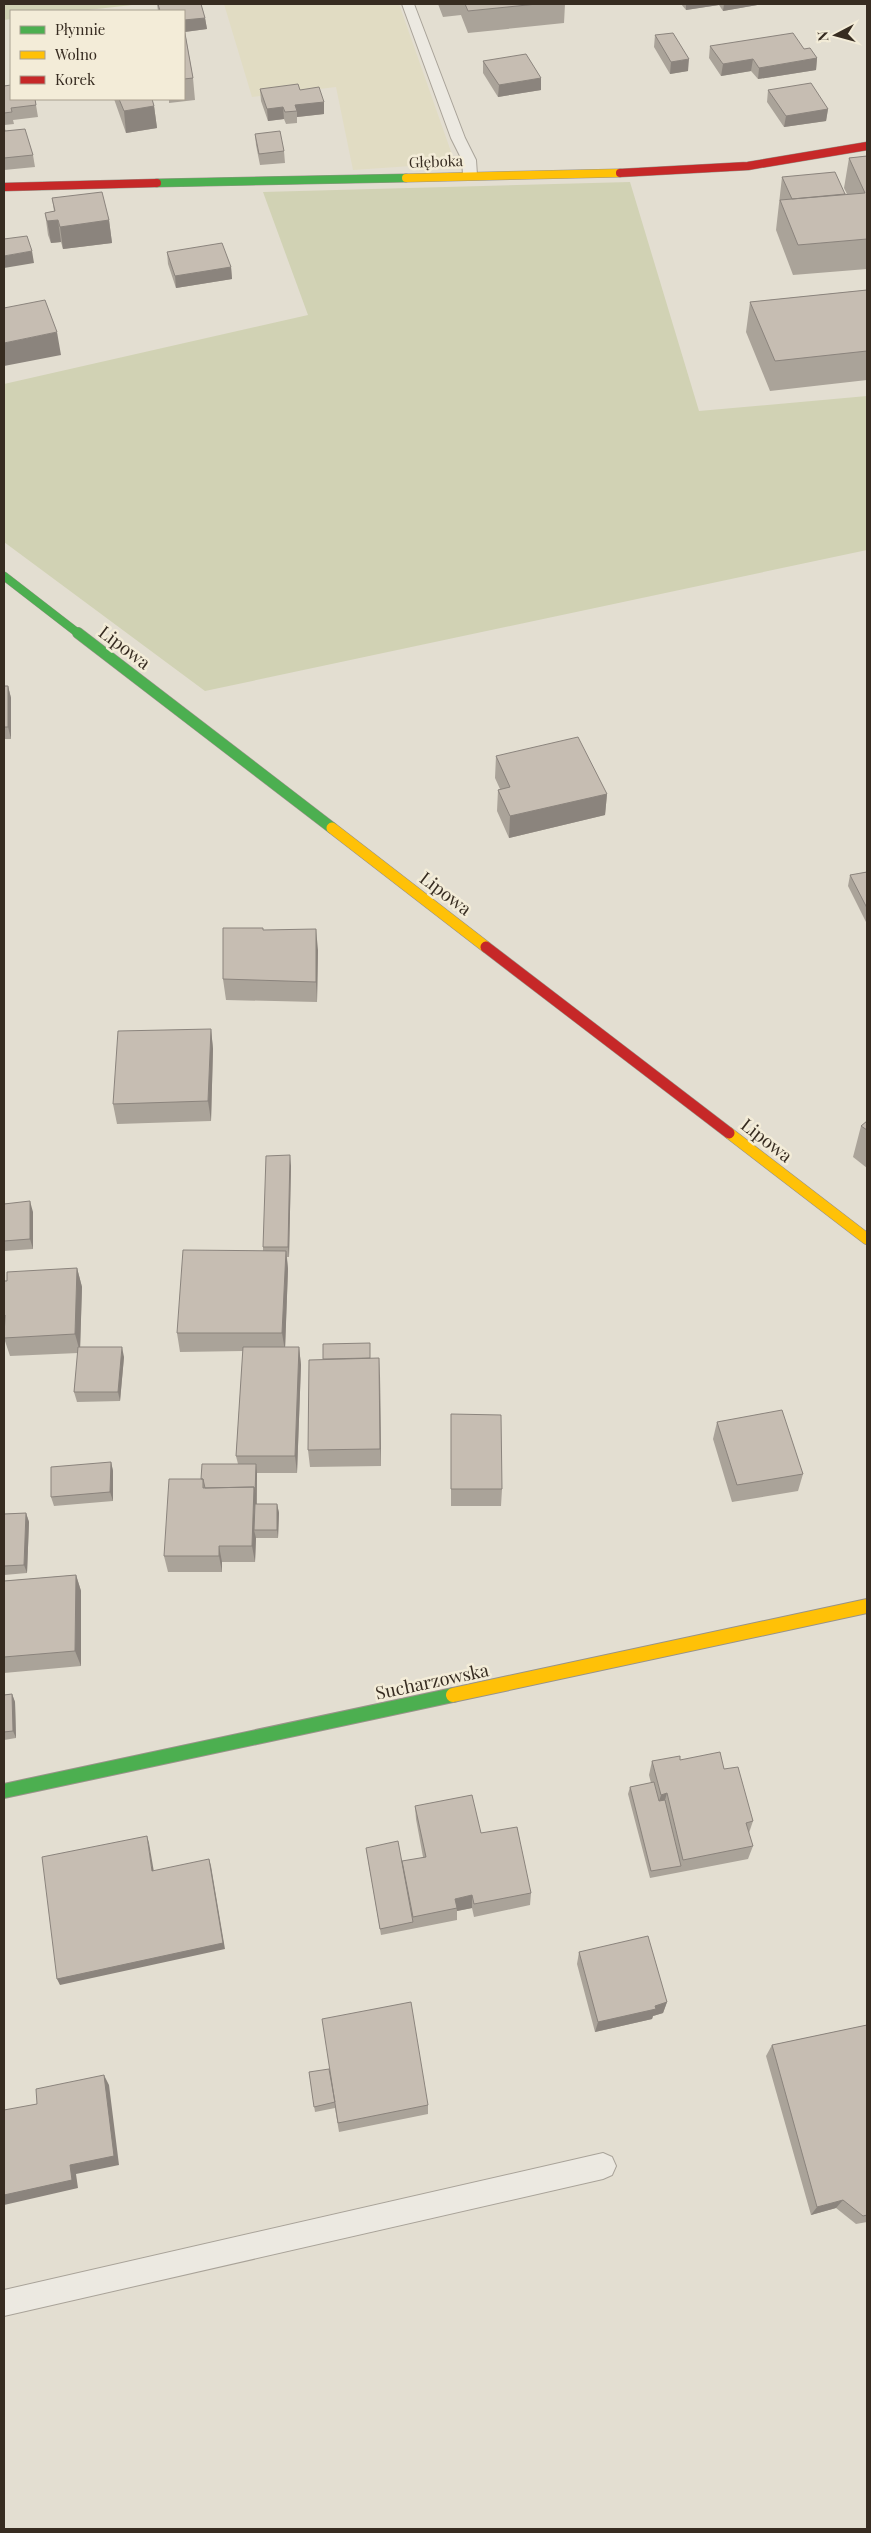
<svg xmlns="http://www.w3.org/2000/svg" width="871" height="2533" viewBox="0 0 871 2533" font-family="'Playfair Display',serif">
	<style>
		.farmland { fill: #e1dcc3 }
		.green { fill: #d1d2b4 }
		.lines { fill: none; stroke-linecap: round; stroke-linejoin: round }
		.lane-casing { stroke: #a9a399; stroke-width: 2 }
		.fast-far2-casing { stroke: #989389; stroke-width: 9 }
		.fast-far1-casing { stroke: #989389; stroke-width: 12 }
		.fast-casing { stroke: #989389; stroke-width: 16 }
		.slow-far2-casing { stroke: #989389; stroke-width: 9 }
		.slow-far1-casing { stroke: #989389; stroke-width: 12 }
		.slow-casing { stroke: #989389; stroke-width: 16 }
		.jam-far1-casing { stroke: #989389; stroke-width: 9 }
		.jam-casing { stroke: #989389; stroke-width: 12 }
		.lane { fill: #ece9e1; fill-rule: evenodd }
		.fast-far2 { stroke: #4caf50; stroke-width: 8 }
		.fast-far1 { stroke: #4caf50; stroke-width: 11 }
		.fast { stroke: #4caf50; stroke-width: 14 }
		.slow-far2 { stroke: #ffc107; stroke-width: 8 }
		.slow-far1 { stroke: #ffc107; stroke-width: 11 }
		.slow { stroke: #ffc107; stroke-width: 14 }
		.jam-far1 { stroke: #c62828; stroke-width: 8 }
		.jam { stroke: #c62828; stroke-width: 11 }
		.wall { fill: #aaa399 }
		.shaded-wall { fill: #8b847d }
		.building { fill: #c6bdb2; stroke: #8b847d }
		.labels { text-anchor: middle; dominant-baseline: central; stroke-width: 5; stroke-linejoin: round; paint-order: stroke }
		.far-street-label { font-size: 15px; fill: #372c21; stroke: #f3ecd8 }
		.street-label { font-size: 18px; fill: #372c21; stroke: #f3ecd8 }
	</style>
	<rect width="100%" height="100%" fill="#e3ded1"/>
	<path class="farmland" d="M224 4H399L455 163 353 170 336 87 252 97Z"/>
	<path class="green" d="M4 4H141L79 11H11V19L4 20Z
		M630 182 699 411 867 396V550L205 691 4 542V384L308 315 263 192Z"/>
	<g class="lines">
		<g class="lane-casing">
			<path id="lane" d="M402 4H414L465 138 476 160 477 175 475 178 470 179 463 175 462 160 451 138Z
				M603 2153 612 2157 616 2166 612 2175 603 2179 4 2316V2290Z"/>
		</g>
		<g class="fast-far2-casing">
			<path id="fast-far2" d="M157 183 406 178
				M4 576 79 634"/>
		</g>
		<g class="fast-far1-casing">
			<path id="fast-far1" d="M78 633 332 828"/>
		</g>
		<g class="fast-casing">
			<path id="fast" d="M4 1791 453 1695"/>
		</g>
		<g class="slow-far2-casing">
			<path id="slow-far2" d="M406 178 620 173"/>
		</g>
		<g class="slow-far1-casing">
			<path id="slow-far1" d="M332 828 486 947
				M729 1133 867 1239"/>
		</g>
		<g class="slow-casing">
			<path id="slow" d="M453 1695 867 1606"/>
		</g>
		<g class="jam-far1-casing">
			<path id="jam-far1" d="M620 173 748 166 867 146
				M4 187 157 183"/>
		</g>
		<g class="jam-casing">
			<path id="jam" d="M486 947 729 1133"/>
		</g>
		<use href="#lane" class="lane"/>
		<use href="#fast-far2" class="fast-far2"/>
		<use href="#fast-far1" class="fast-far1"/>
		<use href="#fast" class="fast"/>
		<use href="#slow-far2" class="slow-far2"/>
		<use href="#slow-far1" class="slow-far1"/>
		<use href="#slow" class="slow"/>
		<use href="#jam-far1" class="jam-far1"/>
		<use href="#jam" class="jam"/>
	</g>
	<path class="wall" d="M157 4H201L205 18 207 29 185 32 193 78 195 100 169 103V99H184V11H158Z
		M438 4H565L564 23 468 33 461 15 443 17Z
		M681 4H763L723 11 719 5 686 10Z
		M655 35 688 71 670 74 654 47Z
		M710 46 804 49 817 58 816 70 758 79 751 71 721 76 709 58Z
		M483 61 541 78V90L498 97 483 73Z
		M4 86 35 99 38 117 13 120 14 124 4 125Z
		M260 89 300 90 324 102V114L297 117V123L286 124 284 119 268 121 261 101Z
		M768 90 828 109 826 121 784 127 767 102Z
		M114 99H152L154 106 157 128 126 133Z
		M4 127 5 131 33 155 35 167 4 170Z
		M255 134 284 151 285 163 260 165 256 145Z
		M867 156V269L793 275 776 230 782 177 847 194 844 188 849 158Z
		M52 198 109 220 112 243 63 249 61 242 51 243 48 235 45 213 54 211Z
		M167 252 231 267 232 279 176 288 168 264Z
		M867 290V380L770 391 746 332 750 302Z
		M4 686H8L11 698V739H4Z
		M496 756 607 794 605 815 509 838 497 811 498 790 500 789 495 778Z
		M867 872V924L848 886 850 875Z
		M318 950 317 1002 226 1000 223 979Z
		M211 1029 213 1049 211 1121 117 1124 113 1104Z
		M867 1121V1168L853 1157 861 1126Z
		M291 1166 289 1257H287L288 1269 285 1347H299L301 1365 297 1473H257V1504H277L279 1513 278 1538H256L255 1562H222V1572H168L164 1556 201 1479 238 1464 236 1456 243 1351 180 1352 177 1333 263 1251V1247Z
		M4 1204 33 1212V1249L4 1251Z
		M77 1268 82 1287 80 1347 124 1357 120 1401 77 1402 74 1392 78 1353 10 1356 4 1338V1281Z
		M370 1358 380 1376 381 1466 310 1467 308 1450Z
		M451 1414 502 1489 501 1506H451Z
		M717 1422 803 1474 798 1491 732 1502 713 1439Z
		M111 1462 113 1471V1501L54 1506 51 1497Z
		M26 1513 29 1522 27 1573 4 1575V1514Z
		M76 1575 81 1591V1666L4 1673V1581Z
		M12 1694 15 1702 16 1738 4 1740V1695Z
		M680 1760 724 1769 753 1821 749 1833 753 1846 748 1859 650 1878 628 1794 630 1787 651 1783 649 1775 652 1761Z
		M415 1806 481 1833 531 1893 530 1905 474 1917 472 1908 457 1911V1920L381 1935 366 1848 402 1865 423 1857 416 1819Z
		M579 1952 667 2002 663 2013 653 2016 652 2019 595 2032 577 1964Z
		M867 2025V2222L856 2224 836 2208 811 2215 766 2056 772 2045Z
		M309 2072 428 2105V2114L339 2132 335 2108 315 2112Z"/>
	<path class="shaded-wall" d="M686 4H719V5L686 10Z
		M724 4H763L723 11Z
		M205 18 207 29 184 32V20Z
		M817 58 816 70 758 79 759 68Z
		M689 59 688 71 670 74 671 62Z
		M753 59 751 71 721 76 723 64Z
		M541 78V90L498 97 499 85Z
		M324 102V114L297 117V111L295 105Z
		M154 106 157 128 126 133 124 111Z
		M283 107 284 119 268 121 267 109Z
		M828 109 826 121 784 127 786 116Z
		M58 220 61 242 51 243 47 221Z
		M109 220 112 243 63 249 60 227Z
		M32 251 34 263 4 268V256Z
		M231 267 232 279 176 288 175 276Z
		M57 332 61 355 4 366V343Z
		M8 686 11 698V739L8 727Z
		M607 794 605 815 509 838 510 816Z
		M316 929 318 950 317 1002 316 982Z
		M211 1029 213 1049 211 1121 208 1101Z
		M290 1155 291 1166 289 1257 288 1247Z
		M30 1201 33 1212V1249L30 1239Z
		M286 1251 288 1269 285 1351 282 1333Z
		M77 1268 82 1287 80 1352 75 1334Z
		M122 1347 124 1357 120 1401 118 1392Z
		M299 1347 301 1365 297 1473 295 1456Z
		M379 1358 380 1376 381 1466 380 1449Z
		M111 1462 113 1471V1501L110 1492Z
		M256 1464 257 1473 256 1530H254L256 1538 255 1562 252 1546 254 1487Z
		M277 1504 279 1513 278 1538 277 1530Z
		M26 1513 29 1522 27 1573 24 1565Z
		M219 1546 222 1562V1572L219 1556Z
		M76 1575 81 1591V1666L75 1651Z
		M12 1694 15 1702 16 1738 13 1731Z
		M667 1793 663 1807 657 1808 661 1795Z
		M147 1836 149 1843 155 1878 152 1871Z
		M209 1859 211 1866 225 1949 60 1985 57 1979Z
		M472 1895V1908L457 1911 455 1899Z
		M667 2002 663 2013 653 2016 652 2019 595 2032 598 2022Z
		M104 2075 109 2085 119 2165 76 2174 78 2188 4 2205V2195L70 2165Z
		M843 2200 836 2208 811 2215 817 2207Z"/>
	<path class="building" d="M158 4H201L205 18 184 20V11H160Z
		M465 4H537L468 11Z
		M184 28 193 78 184 79Z
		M673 33 689 59 671 62 655 35Z
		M793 33 804 49 810 48 817 58 759 68 753 59 723 64 710 46Z
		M526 54 541 78 499 85 483 61Z
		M811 83 828 109 786 116 768 90Z
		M298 84 300 90 319 87 324 102 295 105 297 111 285 112 283 107 267 109 260 89Z
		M11 85V99H35L36 105 11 108 12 112 4 113V86Z
		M119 99H152L154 106 124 111Z
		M4 127 5 131 25 129 33 155 4 158Z
		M280 131 284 151 259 154 255 134Z
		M867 156V239L798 245 780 200 865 193 849 158Z
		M835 172 845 194 792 199 782 177Z
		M102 192 109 220 60 227 58 220 47 221 45 213 55 211 52 198Z
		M27 236 32 251 4 256V239Z
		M222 243 231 267 175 276 167 252Z
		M867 290V351L775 361 750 302Z
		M45 300 57 332 4 343V308Z
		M4 686H8V727H4Z
		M578 737 607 794 510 816 498 790 510 787 496 756Z
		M867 872V908L850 875Z
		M223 928H263V930L316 929V982L223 979Z
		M211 1029 208 1101 113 1104 118 1031Z
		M867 1121V1130L861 1126Z
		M290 1155 288 1247H263L266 1156Z
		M30 1201V1239L4 1241V1204Z
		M183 1250 286 1251 282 1333H177Z
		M77 1268 75 1334 4 1338 5 1315H4V1281H7V1272Z
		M370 1343V1358L323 1359V1344Z
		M78 1347H122L118 1392H74Z
		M243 1347H299L295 1456H236Z
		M379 1358 380 1449 308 1450 309 1360Z
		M782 1410 803 1474 737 1485 717 1422Z
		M451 1414 501 1415 502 1489H451Z
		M111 1462 110 1492 51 1497V1467Z
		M202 1464H256L255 1494 254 1487 205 1488 203 1479H201Z
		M169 1479H203V1488L254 1487 252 1546H219V1556H164Z
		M255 1504H277V1530H254Z
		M26 1513 24 1565 4 1566V1514Z
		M76 1575 75 1651 4 1657V1581Z
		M12 1694 13 1731 4 1732V1695Z
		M720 1752 724 1769 738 1767 753 1821 746 1823 753 1846 683 1860 667 1793 661 1795 652 1761 680 1756V1760Z
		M654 1782 659 1801 665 1800 681 1866 651 1871 630 1787Z
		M472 1795 481 1833 517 1827 531 1893 474 1904 472 1895 455 1899 457 1908 413 1917 402 1861 426 1857 415 1806Z
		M147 1836 152 1871 209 1859 223 1943 57 1979 42 1857Z
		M398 1841 413 1922 380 1929 366 1848Z
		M648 1936 667 2002 655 2006 656 2009 598 2022 579 1952Z
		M411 2002 428 2105 338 2123 322 2019Z
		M867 2025V2215L863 2216 843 2200 817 2207 772 2045Z
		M329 2069 335 2102 314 2107 309 2072Z
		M104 2075 114 2156 70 2165 72 2180 4 2195V2110L37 2104 36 2089Z"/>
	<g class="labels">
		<g class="far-street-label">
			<text transform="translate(436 161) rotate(-2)">Głęboka</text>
		</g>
		<g class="street-label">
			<text transform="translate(125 647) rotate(37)">Lipowa</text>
			<text transform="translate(446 893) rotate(37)">Lipowa</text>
			<text transform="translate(767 1140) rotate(38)">Lipowa</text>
			<text transform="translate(432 1681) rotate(-12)">Sucharzowska</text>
		</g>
	</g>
	<rect width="871" height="2533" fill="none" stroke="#372c21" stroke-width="10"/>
	<rect x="10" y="10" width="175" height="90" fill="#f3ecd8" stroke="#a89f8f"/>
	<rect x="20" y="26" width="25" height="8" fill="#4caf50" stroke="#a89f8f"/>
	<text x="55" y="35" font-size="15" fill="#372c21">Płynnie</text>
	<rect x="20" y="51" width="25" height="8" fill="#ffc107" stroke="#a89f8f"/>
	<text x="55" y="60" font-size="15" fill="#372c21">Wolno</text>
	<rect x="20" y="76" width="25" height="8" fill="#c62828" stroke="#a89f8f"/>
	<text x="55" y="85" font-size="15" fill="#372c21">Korek</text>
	<g transform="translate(836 35) rotate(264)" stroke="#f3ecd8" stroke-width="4" paint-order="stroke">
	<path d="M0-4L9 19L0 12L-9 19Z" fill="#372c21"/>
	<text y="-8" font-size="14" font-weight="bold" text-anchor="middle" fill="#372c21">N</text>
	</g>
</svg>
